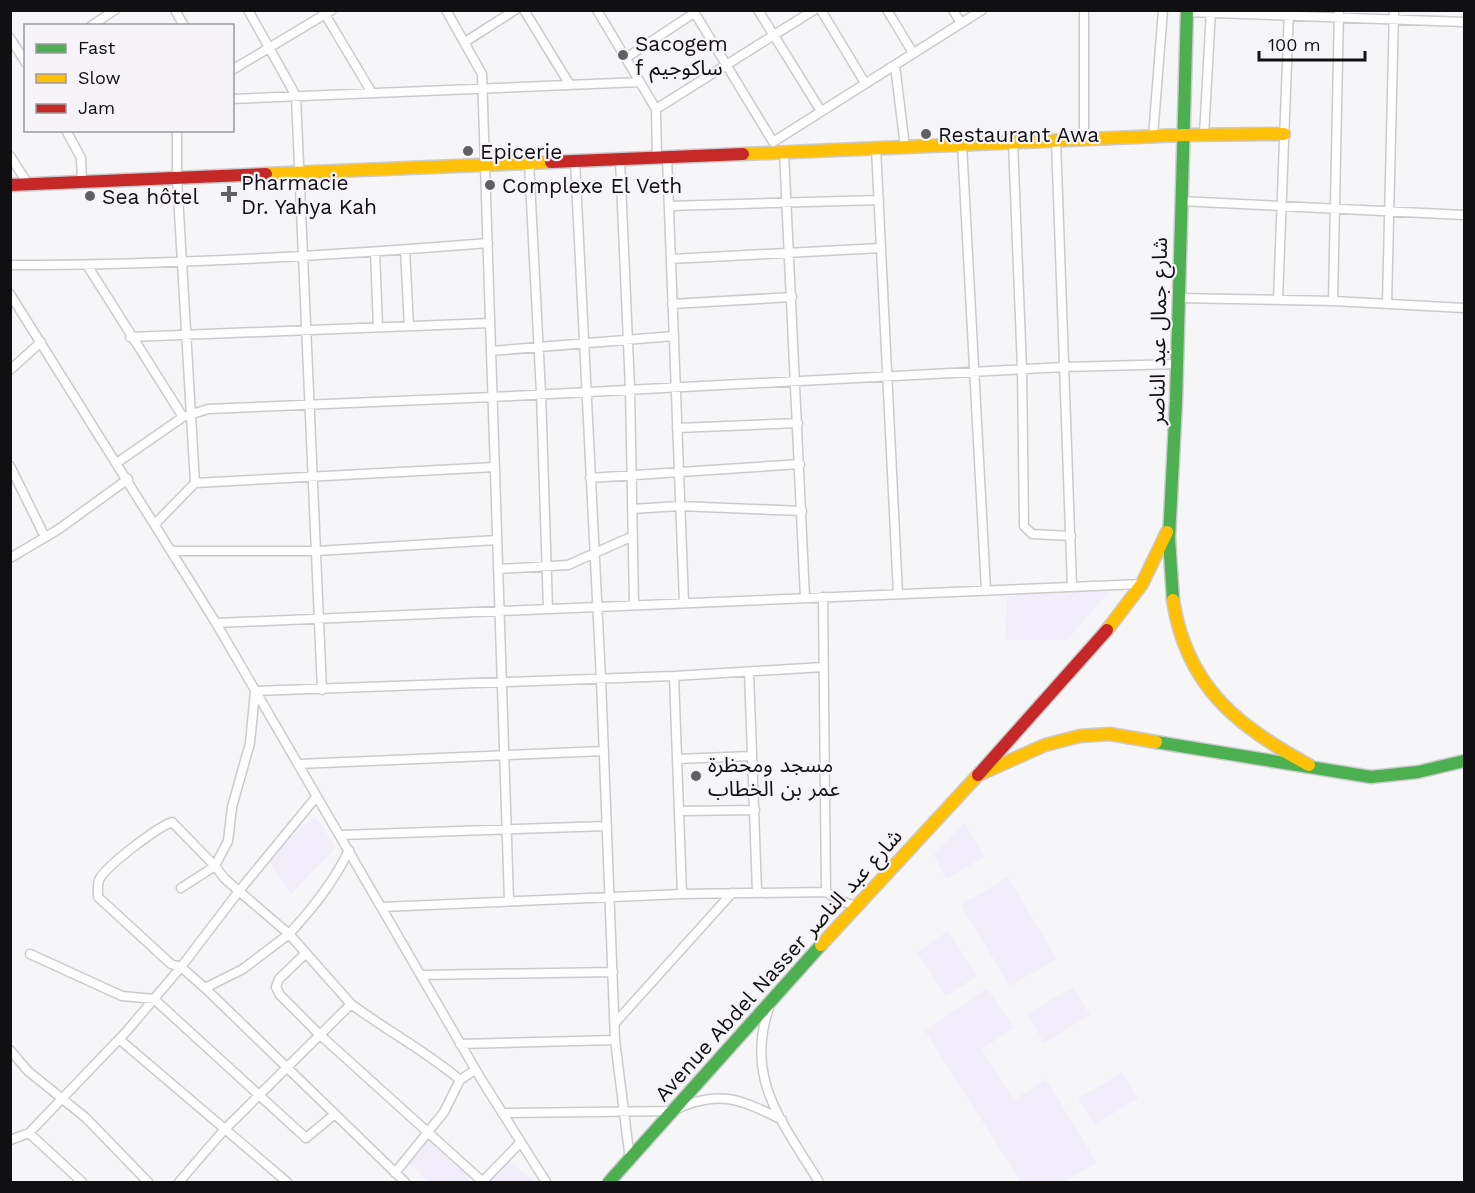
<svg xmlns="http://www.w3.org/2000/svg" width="1475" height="1193" viewBox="0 0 1475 1193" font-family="'Work Sans','Noto Sans Arabic',sans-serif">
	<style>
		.commercial { fill: #f2edfb }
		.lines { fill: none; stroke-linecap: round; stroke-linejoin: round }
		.street-casing { stroke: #cbcacc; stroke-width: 11 }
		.fast-casing { stroke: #cbcacc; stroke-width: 15 }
		.slow-casing { stroke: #cbcacc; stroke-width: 15 }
		.jam-casing { stroke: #cbcacc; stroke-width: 15 }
		.street { stroke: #fefefe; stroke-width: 8 }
		.fast { stroke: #4caf50; stroke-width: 12 }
		.slow { stroke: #ffc107; stroke-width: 12 }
		.jam { stroke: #c62828; stroke-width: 12 }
		.poi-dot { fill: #606062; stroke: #f6f4f9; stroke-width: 2 }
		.labels { text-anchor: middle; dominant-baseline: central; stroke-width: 4.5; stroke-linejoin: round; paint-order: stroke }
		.poi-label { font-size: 21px; fill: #101012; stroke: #f6f4f9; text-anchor: start }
		.street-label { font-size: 21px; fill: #101012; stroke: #f6f4f9 }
	</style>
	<rect width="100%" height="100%" fill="#f6f5f8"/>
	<path class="commercial" d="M1008 590 1109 592 1067 640H1005Z
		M315 816 336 848 291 894 268 860Z
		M965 823 984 857 946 879 934 855Z
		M1008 877 1057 959 1010 986 961 905Z
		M948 931 977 976 946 996 917 952Z
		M1073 987 1090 1015 1044 1043 1028 1014Z
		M987 988 1014 1028 982 1049 984 1053 1014 1100 1046 1079 1097 1163 1063 1182H1021L925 1031Z
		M1122 1072 1138 1098 1095 1125 1078 1099Z
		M428 1139 471 1177 466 1182H429L407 1161Z
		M508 1160 535 1182H488Z"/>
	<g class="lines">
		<g class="street-casing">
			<path id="street" d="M175 10 184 26
				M248 10 296 96 322 690
				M446 10 482 74 509 901
				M524 10 570 85
				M597 10 656 109 657 157
				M693 10 773 142 982 10
				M758 10 821 111
				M821 10 865 83
				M887 10 913 53
				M953 10 961 23
				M323 11 372 93
				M1187 12 1464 22
				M91 26 115 10
				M10 38 26 63
				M465 42 515 10
				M626 58 694 13
				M895 65 905 147
				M232 70 332 10
				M232 99 640 82
				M656 109 814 10
				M66 130 81 158 82 182
				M177 130V178L195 483
				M1204 135 1211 10
				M1153 136 1163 10
				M1084 139V10
				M1056 140 1072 587
				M1013 142 1022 369 1024 526 1032 534 1071 536
				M962 144 986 590
				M876 148 898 594
				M784 152 805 598
				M10 156 28 184
				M667 157 684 603
				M620 159 630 388 634 604
				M575 161 601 679 615 1040 630 1160
				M529 163 541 393 548 609
				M1180 201 1464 215
				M669 206 879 200
				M405 250 409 326
				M375 252 378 327
				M671 259 881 248
				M10 265C170 265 329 256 488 243
				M87 265 183 417
				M10 294 216 623 481 1079 546 1182
				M1179 298 1333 301 1464 308
				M1278 300 1289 10
				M1333 301 1339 10
				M672 304 792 297
				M1387 304 1394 10
				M130 337 490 323
				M491 351 674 336
				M10 370 41 342
				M677 428 798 423
				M118 462 183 417 208 409 493 397 1065 367 1177 364
				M10 466 45 537
				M590 478 800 464
				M632 509 679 506 802 511
				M155 524 195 483 495 467
				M172 551H317L497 540
				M10 558 59 529 128 479
				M498 569 568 565 633 536
				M823 597 826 892
				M216 623 1142 584
				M749 672 757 892
				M674 676 682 894
				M255 691 674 676 823 667
				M677 759 752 756
				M299 764 604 751
				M679 811 755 810
				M341 835 607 826
				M181 888 215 866 172 822C156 828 109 864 100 878 97 883 98 891 98 897L171 964 181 967 205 988 405 1182
				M382 907 682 894 826 892 841 901 856 906
				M306 953 279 979 276 987 280 995 319 1034 483 1182
				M30 954 122 996 154 999 306 1138 335 1114
				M421 975 613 972
				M205 988 243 969 289 934 225 879 215 866 228 841 232 807 250 743 255 692
				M351 1004C387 1031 426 1051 460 1080L475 1070
				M769 1008C744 1080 784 1124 819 1182
				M615 1023 732 893
				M119 1039 287 1182
				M460 1044 615 1040
				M10 1050 28 1071 86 1118 148 1182
				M502 1113 672 1111C717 1089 739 1098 782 1120
				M29 1133 82 1182
				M10 1140 29 1133 126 1032 181 967 239 891 317 796
				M395 1173 444 1112 460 1080
				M179 1182 224 1130 351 1004 289 934C313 908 334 882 349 850
				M482 1182 521 1142"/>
		</g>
		<g class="fast-casing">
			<path id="fast" d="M1173 600 1169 538 1176 401 1187 10
				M1156 742 1371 777 1418 772 1464 761
				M609 1182 821 945"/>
		</g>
		<g class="slow-casing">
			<path id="slow" d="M743 154 1183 135 1284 134
				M266 174 551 162
				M1173 600C1186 685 1236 726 1309 765
				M1107 630 1142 584 1167 532
				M821 945 978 775 1045 745 1080 736 1110 734 1156 742"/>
		</g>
		<g class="jam-casing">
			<path id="jam" d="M551 162 743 154
				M10 185 266 174
				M978 775 1107 630"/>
		</g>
		<use href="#street" class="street"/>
		<use href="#fast" class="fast"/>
		<use href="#slow" class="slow"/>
		<use href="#jam" class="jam"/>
	</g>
	<g class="poi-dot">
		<circle cx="623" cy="55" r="6"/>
		<circle cx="926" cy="134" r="6"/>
		<circle cx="468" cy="151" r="6"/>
		<circle cx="490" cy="185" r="6"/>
		<path d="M226 185h6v6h6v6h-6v6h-6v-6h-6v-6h6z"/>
		<circle cx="90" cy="196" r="6"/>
		<circle cx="696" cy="776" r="6"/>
	</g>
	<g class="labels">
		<g class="poi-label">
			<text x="635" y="43">Sacogem<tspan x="635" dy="24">f ساكوجيم</tspan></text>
			<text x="938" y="134">Restaurant Awa</text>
			<text x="480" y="151">Epicerie</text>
			<text x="241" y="182">Pharmacie<tspan x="241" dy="24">Dr. Yahya Kah</tspan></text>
			<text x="502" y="185">Complexe El Veth</text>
			<text x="102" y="196">Sea hôtel</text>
			<text x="708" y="764">مسجد ومحظرة<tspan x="708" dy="24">عمر بن الخطاب</tspan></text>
		</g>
		<g class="street-label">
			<text transform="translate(1158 331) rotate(-89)">شارع جمال عبد الناصر</text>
			<text transform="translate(778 965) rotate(-48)">Avenue Abdel Nasser شارع عبد الناصر</text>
		</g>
	</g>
	<rect width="1475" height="1193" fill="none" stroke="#101012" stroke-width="24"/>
	<rect x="24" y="24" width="210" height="108" fill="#f6f4f9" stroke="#9a999d" stroke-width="1.5"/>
	<rect x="36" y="44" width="30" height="9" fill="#4caf50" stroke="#9a999d" stroke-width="1.5"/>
	<text x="78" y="54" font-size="18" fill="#101012">Fast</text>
	<rect x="36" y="74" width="30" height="9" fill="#ffc107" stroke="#9a999d" stroke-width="1.5"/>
	<text x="78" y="84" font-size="18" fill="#101012">Slow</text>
	<rect x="36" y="104" width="30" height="9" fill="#c62828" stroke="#9a999d" stroke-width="1.5"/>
	<text x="78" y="114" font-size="18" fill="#101012">Jam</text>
	<path d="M1259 51v9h106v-9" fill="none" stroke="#101012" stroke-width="3"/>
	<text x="1268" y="51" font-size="18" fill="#101012" stroke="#f6f4f9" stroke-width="4.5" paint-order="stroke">100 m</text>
</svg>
